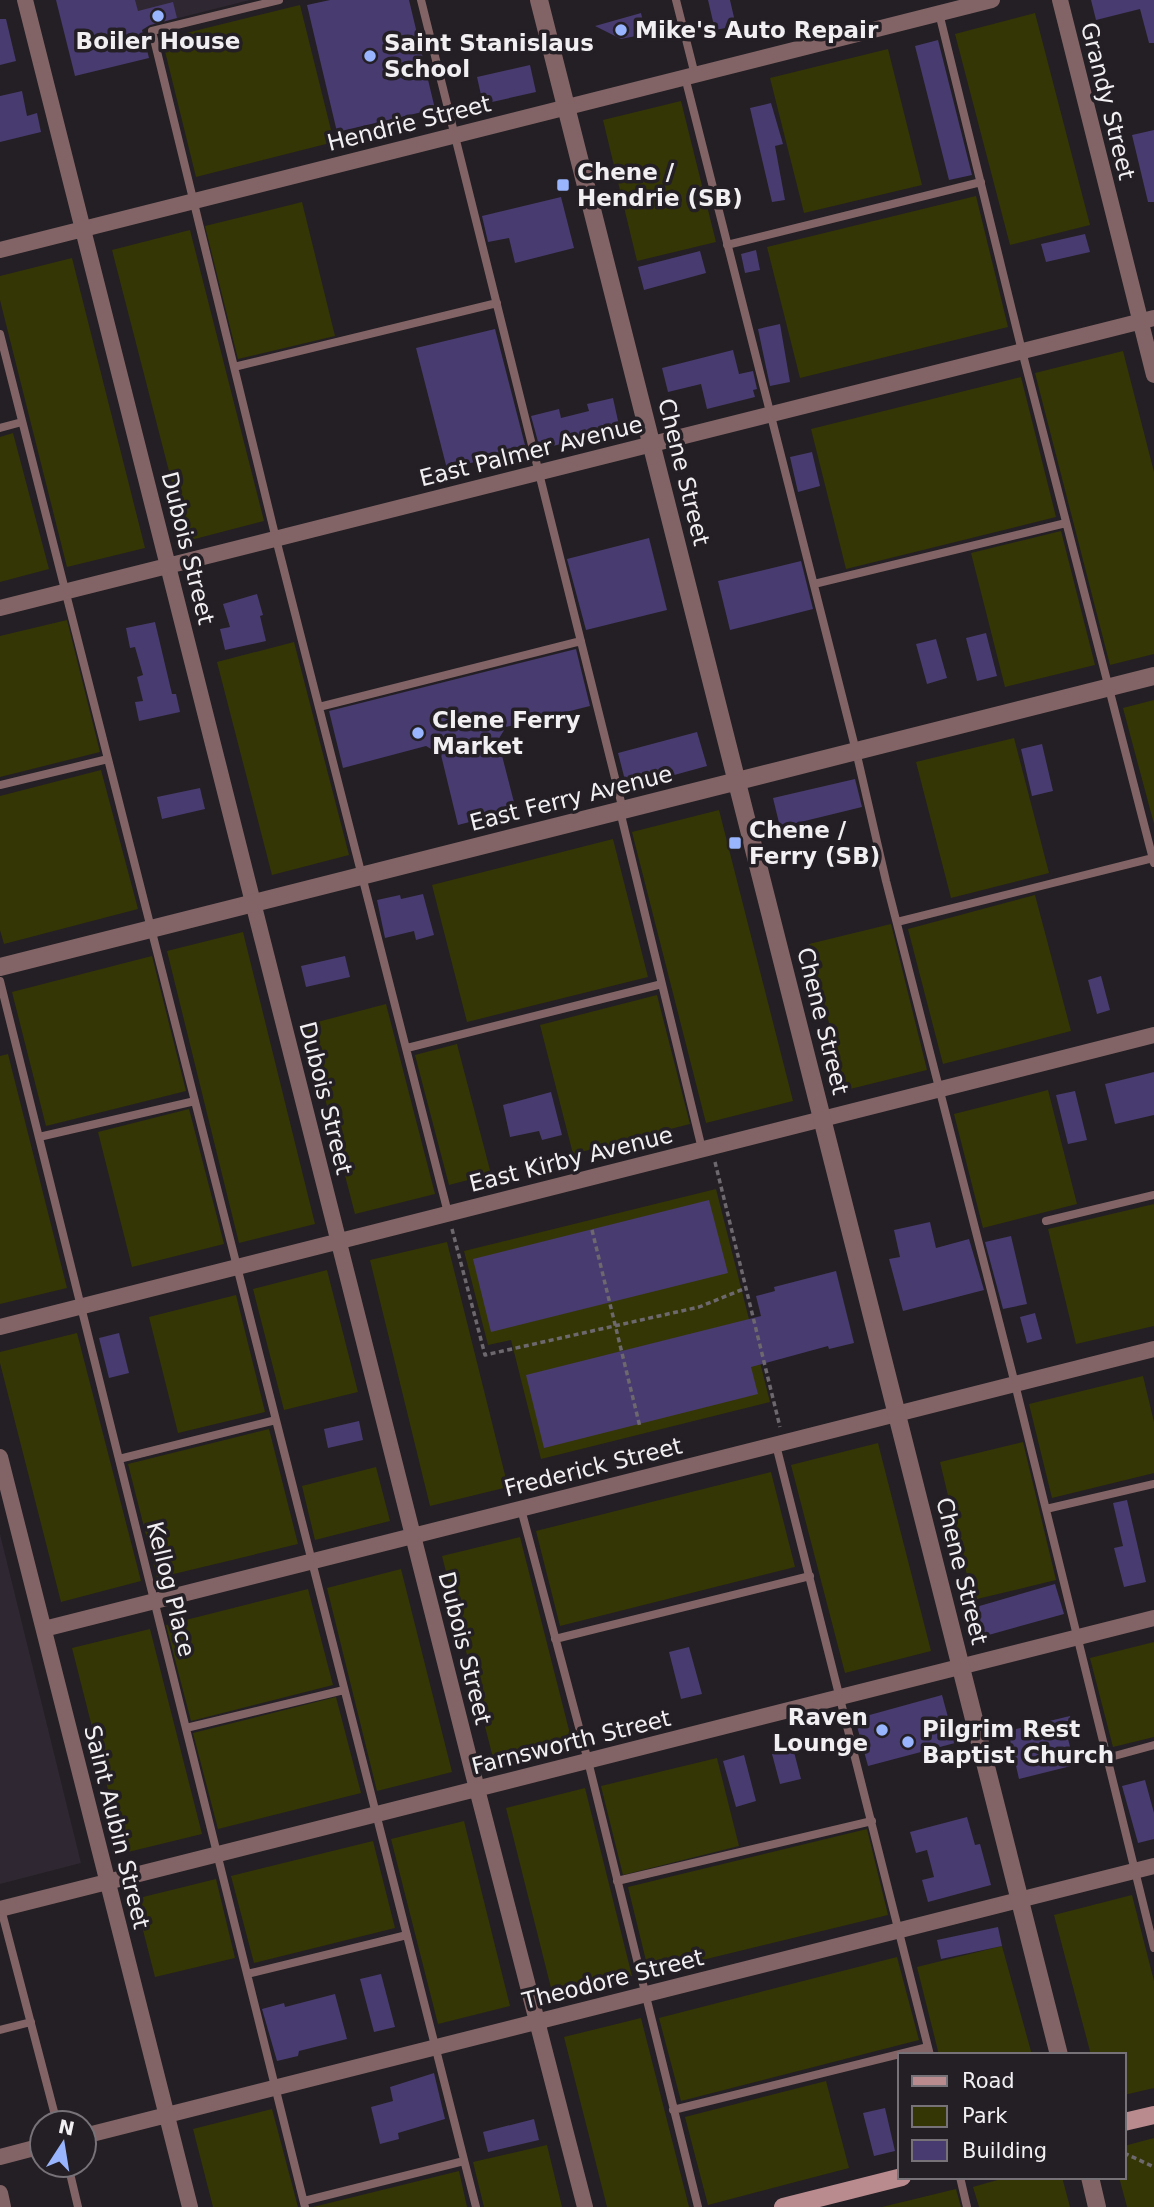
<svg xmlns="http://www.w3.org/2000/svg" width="1154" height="2207" viewBox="0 0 1154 2207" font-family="'DejaVu Sans',sans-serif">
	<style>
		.built { fill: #2f2731 }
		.green { fill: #353605 }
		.building { fill: #483b6f }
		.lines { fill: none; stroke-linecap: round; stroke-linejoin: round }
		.path { stroke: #6c686d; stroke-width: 3.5; stroke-dasharray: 5 3.5; stroke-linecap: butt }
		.service { stroke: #826466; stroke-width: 8 }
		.minor { stroke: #826466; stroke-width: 16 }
		.tertiary { stroke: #826466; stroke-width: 18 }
		.secondary { stroke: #b98a8e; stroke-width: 18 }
		.poi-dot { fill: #99b5fd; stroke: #231f24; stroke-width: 2.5 }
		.labels { text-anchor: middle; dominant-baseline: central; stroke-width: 7; stroke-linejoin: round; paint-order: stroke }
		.poi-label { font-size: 23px; font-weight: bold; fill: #f2eff3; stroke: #231f24; text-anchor: start }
		.street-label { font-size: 23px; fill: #f2eff3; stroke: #231f24 }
	</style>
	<rect width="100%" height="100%" fill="#231f24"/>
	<path class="built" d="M132 0H250L139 28Z
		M0 1534 81 1863 0 1884Z"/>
	<path class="green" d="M300 5 334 142 196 177 162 39Z
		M1035 13 1090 225 1010 245 955 34Z
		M888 49 922 185 804 213 770 78Z
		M681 101 716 242 637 261 603 120Z
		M976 196 1008 327 800 378 767 247Z
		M302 202 335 336 238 359 205 226Z
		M190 230 264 521 187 541 112 250Z
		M72 258 145 548 67 567 0 300V276Z
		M1123 351 1154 472V654L1110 665 1035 373Z
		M1021 377 1056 517 846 569 811 429Z
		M13 433 49 569 0 582V437Z
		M1061 531 1095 665 1005 687 971 553Z
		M67 620 100 752 0 777V636Z
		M294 642 349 855 272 875 217 662Z
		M1154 700V824L1123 708Z
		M1014 738 1049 873 951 898 916 762Z
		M101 770 138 909 4 944 0 930V796Z
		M719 810 793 1101 706 1123 632 832Z
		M613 839 648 977 467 1022 432 885Z
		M1035 895 1071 1031 943 1064 908 929Z
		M891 924 927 1070 846 1090 809 944Z
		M243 932 315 1224 239 1243 167 951Z
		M152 956 186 1091 46 1126 12 992Z
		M657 995 690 1124 573 1154 540 1025Z
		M386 1004 435 1194 355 1214 306 1025Z
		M457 1044 491 1174 449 1185 415 1055Z
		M8 1054 67 1288 0 1304V1056Z
		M1048 1090 1077 1204 983 1228 954 1114Z
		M189 1109 224 1244 132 1267 98 1132Z
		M716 1189 770 1402 541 1459 511 1340 488 1345 464 1251Z
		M1154 1204V1326L1076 1344 1048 1229Z
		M447 1242 508 1487 430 1506 370 1260Z
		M327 1270 358 1392 284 1410 253 1289Z
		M236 1295 265 1412 178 1433 149 1317Z
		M77 1333 141 1581 61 1602 0 1363V1352Z
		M1143 1376 1154 1422V1473L1052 1498 1029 1404Z
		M269 1429 298 1544 157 1578 128 1464Z
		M1023 1442 1056 1580 973 1600 940 1462Z
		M878 1443 931 1651 845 1673 791 1465Z
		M376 1467 390 1521 315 1540 302 1486Z
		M771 1472 795 1567 560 1626 536 1531Z
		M520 1537 571 1738 493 1758 442 1556Z
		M401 1569 452 1772 377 1791 327 1588Z
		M308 1589 333 1685 191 1721 166 1625Z
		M150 1629 202 1834 124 1853 72 1648Z
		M1154 1642V1737L1113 1747 1090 1658Z
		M336 1697 361 1793 218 1829 193 1733Z
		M717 1758 739 1846 623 1875 601 1786Z
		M585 1788 632 1976 553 1996 506 1808Z
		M464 1821 510 2006 438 2024 391 1839Z
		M867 1829 888 1915 649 1973 628 1887Z
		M373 1841 395 1928 254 1963 231 1876Z
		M216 1879 235 1958 155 1977 135 1899Z
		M1132 1895 1154 1981V2088L1124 2095V2055H1091L1054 1915Z
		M1002 1946 1032 2055H939L917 1967Z
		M897 1957 919 2040 681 2101 659 2018Z
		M641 2018 689 2207H607L564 2037Z
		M826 2081 849 2168 708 2205 685 2117Z
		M272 2109 298 2207H213L193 2129Z
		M1154 2138V2207H1127L1119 2177H1124V2146Z
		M547 2145 562 2207H484L473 2162Z
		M459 2171 467 2207H313Z
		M1008 2177H1062L1070 2207H979L973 2187Z
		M956 2189 961 2207H882Z"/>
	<path class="building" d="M56 0H135L138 11 173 2 177 18 150 25 142 30 149 58 75 76Z
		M330 0H409L435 109 337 132 307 5Z
		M708 0H730L736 26 715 30Z
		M1091 0H1154V43H1149L1140 9 1096 20Z
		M641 13 646 34 621 39 595 26Z
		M0 19H6L16 61 0 65Z
		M938 40 972 175 949 180 915 46Z
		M530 65 536 92 483 104 477 77Z
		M22 91 27 116 37 113 41 132 0 142V96Z
		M771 103 783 144 775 146 785 200 772 202 750 108Z
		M1154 130V202H1148L1132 135Z
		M561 197 574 248 515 263 509 238 488 242 482 216Z
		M1085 234 1090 252 1046 262 1041 244Z
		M756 250 760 270 745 273 741 254Z
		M700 251 706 273 644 290 638 267Z
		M780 324 790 382 770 386 758 329Z
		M495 329 526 449 447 469 416 348Z
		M733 350 739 374 753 371 757 389 753 390 755 397 707 409 701 384 668 392 662 368Z
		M613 398 620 430 540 449 531 416 559 409 561 418 589 411 587 404Z
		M812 452 820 486 798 492 790 457Z
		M649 538 667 610 586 630 567 559Z
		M801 561 813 609 730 630 718 581Z
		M257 594 263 615 260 616 266 641 225 650 220 629 230 627 223 604Z
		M155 622 172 694H176L180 712 139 721 135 702 143 701 137 677 143 675 135 647 130 648 126 628Z
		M986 633 997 676 977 681 966 638Z
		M936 639 947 678 927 684 916 644Z
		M576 649 590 706 506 727 498 740 516 810 458 825 441 755 426 746 343 768 329 711Z
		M697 732 707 766 627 788 618 753Z
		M1042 744 1053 791 1032 796 1021 749Z
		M855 779 862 807 780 827 773 798Z
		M200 788 205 809 162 819 157 797Z
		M423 894 434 935 416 940 414 931 385 938 377 900 400 895 401 899Z
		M345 956 350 977 306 987 301 966Z
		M1101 976 1110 1010 1097 1014 1088 980Z
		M1154 1072V1115L1115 1124 1105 1084Z
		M1075 1091 1087 1140 1068 1144 1056 1095Z
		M551 1092 562 1135 542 1140 539 1131 510 1137 503 1105Z
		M709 1200 728 1273 491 1332 473 1259Z
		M930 1222 936 1248 969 1239 984 1290 903 1311 889 1259 900 1257 894 1230Z
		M1011 1236 1027 1304 1003 1309 985 1242Z
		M836 1271 854 1343 829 1349 828 1346 751 1367 758 1394 544 1448 526 1375 761 1316 756 1296 775 1291 774 1287Z
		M1035 1313 1042 1339 1027 1343 1020 1317Z
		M119 1333 129 1373 109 1378 99 1338Z
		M359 1421 363 1440 328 1448 324 1429Z
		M1127 1500 1146 1582 1124 1587 1114 1548 1123 1546 1113 1503Z
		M1055 1584 1064 1614 985 1636 976 1607Z
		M689 1647 702 1694 681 1699 669 1652Z
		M942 1695 955 1743 868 1766 855 1719Z
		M1070 1716 1075 1737 1068 1739 1075 1765 1019 1779 1008 1731Z
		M793 1748 801 1779 780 1784 772 1754Z
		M744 1755 756 1801 736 1807 723 1761Z
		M1145 1780 1154 1813V1839L1138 1843 1122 1786Z
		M967 1817 975 1845 980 1844 991 1885 928 1902 922 1880 934 1877 927 1850 916 1853 910 1832Z
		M998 1927 1002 1946 941 1959 937 1940Z
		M381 1974 395 2027 374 2032 360 1979Z
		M335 1994 347 2039 299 2051 298 2056 277 2061 262 2009 284 2003 285 2007Z
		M434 2073 445 2119 398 2133 399 2139 380 2144 371 2107 393 2101 390 2087Z
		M885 2108 895 2151 874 2156 863 2113Z
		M534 2119 539 2140 488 2152 483 2132Z"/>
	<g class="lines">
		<path class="path" d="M715 1162 780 1427
			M452 1229 485 1355 699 1307 746 1288
			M592 1230 640 1427
			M1124 2153 1154 2167"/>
		<path class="service" d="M279 0 152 31 276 539 448 1213
			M421 0 623 810
			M676 0 695 75
			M939 13 1022 351 1154 863
			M685 77 856 751 886 881 1015 1384 1154 1948
			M727 245 981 182
			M0 334 476 2207
			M234 367 497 303
			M0 428 22 422
			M814 584 1066 523
			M319 707 581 641
			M0 785 108 759
			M620 811 702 1149
			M897 922 1153 858
			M0 981 305 2207
			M407 1048 662 984
			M39 1137 195 1101
			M1046 1221 1154 1195
			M776 1445 930 2055
			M119 1459 276 1420
			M521 1509 588 1761 698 2207
			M1046 1509 1154 1484
			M555 1639 810 1576
			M186 1728 344 1690
			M1107 1758 1154 1745
			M617 1881 872 1821
			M1 1909 57 2123
			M247 1974 407 1935
			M0 2030 31 2022
			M673 2110 928 2047
			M68 2165 78 2207
			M960 2177 967 2207
			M304 2201 464 2161"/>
		<path class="minor" d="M25 0 477 1789 585 2207
			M1060 0 1154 375
			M0 250 992 0
			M0 608 1154 318
			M0 1327 1154 1035
			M0 1457 190 2207
			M44 1629 1154 1349
			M0 1909 1154 1618
			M84 2136 1154 1866
			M0 2157 42 2146
			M0 2193 3 2207"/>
		<path class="tertiary" d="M539 0 1059 2055
			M0 967 1154 676
			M1090 2177 1097 2207"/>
		<path class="secondary" d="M1124 2122 1154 2115
			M783 2207 902 2177"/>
	</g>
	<g class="poi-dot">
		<circle cx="158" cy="16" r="7"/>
		<circle cx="621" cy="30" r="7"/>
		<circle cx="370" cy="56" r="7"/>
		<rect x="556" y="178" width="14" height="14" rx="3.5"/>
		<circle cx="418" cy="733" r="7"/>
		<rect x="728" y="836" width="14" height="14" rx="3.5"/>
		<circle cx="882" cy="1730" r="7"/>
		<circle cx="908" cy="1742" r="7"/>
	</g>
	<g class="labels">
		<g class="poi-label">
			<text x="635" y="30">Mike's Auto Repair</text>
			<text x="158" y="41" text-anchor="middle">Boiler House</text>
			<text x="384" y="43">Saint Stanislaus<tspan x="384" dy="26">School</tspan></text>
			<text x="577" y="172">Chene /<tspan x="577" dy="26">Hendrie (SB)</tspan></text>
			<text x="432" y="720">Clene Ferry<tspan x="432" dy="26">Market</tspan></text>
			<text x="749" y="830">Chene /<tspan x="749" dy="26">Ferry (SB)</tspan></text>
			<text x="868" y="1717" text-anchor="end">Raven<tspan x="868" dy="26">Lounge</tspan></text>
			<text x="922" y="1729">Pilgrim Rest<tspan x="922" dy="26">Baptist Church</tspan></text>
		</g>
		<g class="street-label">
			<text transform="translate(1108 101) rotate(76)">Grandy Street</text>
			<text transform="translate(409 123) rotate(-14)">Hendrie Street</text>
			<text transform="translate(531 451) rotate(-14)">East Palmer Avenue</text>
			<text transform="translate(684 472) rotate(76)">Chene Street</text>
			<text transform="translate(188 548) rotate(76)">Dubois Street</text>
			<text transform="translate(571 798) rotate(-14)">East Ferry Avenue</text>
			<text transform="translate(823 1021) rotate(76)">Chene Street</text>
			<text transform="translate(326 1098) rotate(76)">Dubois Street</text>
			<text transform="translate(571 1159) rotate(-14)">East Kirby Avenue</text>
			<text transform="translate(593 1467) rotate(-14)">Frederick Street</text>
			<text transform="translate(962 1571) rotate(76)">Chene Street</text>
			<text transform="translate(171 1589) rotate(76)">Kellog Place</text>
			<text transform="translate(465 1648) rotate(76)">Dubois Street</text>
			<text transform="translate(571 1742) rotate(-14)">Farnsworth Street</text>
			<text transform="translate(117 1827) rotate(76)">Saint Aubin Street</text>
			<text transform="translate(613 1979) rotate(-14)">Theodore Street</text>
		</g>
	</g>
	<rect x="898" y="2053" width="228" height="126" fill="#231f24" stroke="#767277" stroke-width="2"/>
	<rect x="912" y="2076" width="35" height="10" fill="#b98a8e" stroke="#767277" stroke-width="2"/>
	<text x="962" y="2088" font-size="21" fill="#f2eff3">Road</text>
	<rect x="912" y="2106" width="35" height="21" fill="#353605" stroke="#767277" stroke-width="2"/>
	<text x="962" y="2123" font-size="21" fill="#f2eff3">Park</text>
	<rect x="912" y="2140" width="35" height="21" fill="#483b6f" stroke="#767277" stroke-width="2"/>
	<text x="962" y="2158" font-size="21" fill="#f2eff3">Building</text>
	<g transform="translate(63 2144) rotate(12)"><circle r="33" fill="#231f24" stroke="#767277" stroke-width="2"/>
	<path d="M0-5L12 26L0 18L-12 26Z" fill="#99b5fd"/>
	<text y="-10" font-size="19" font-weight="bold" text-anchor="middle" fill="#f2eff3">N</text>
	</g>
</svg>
